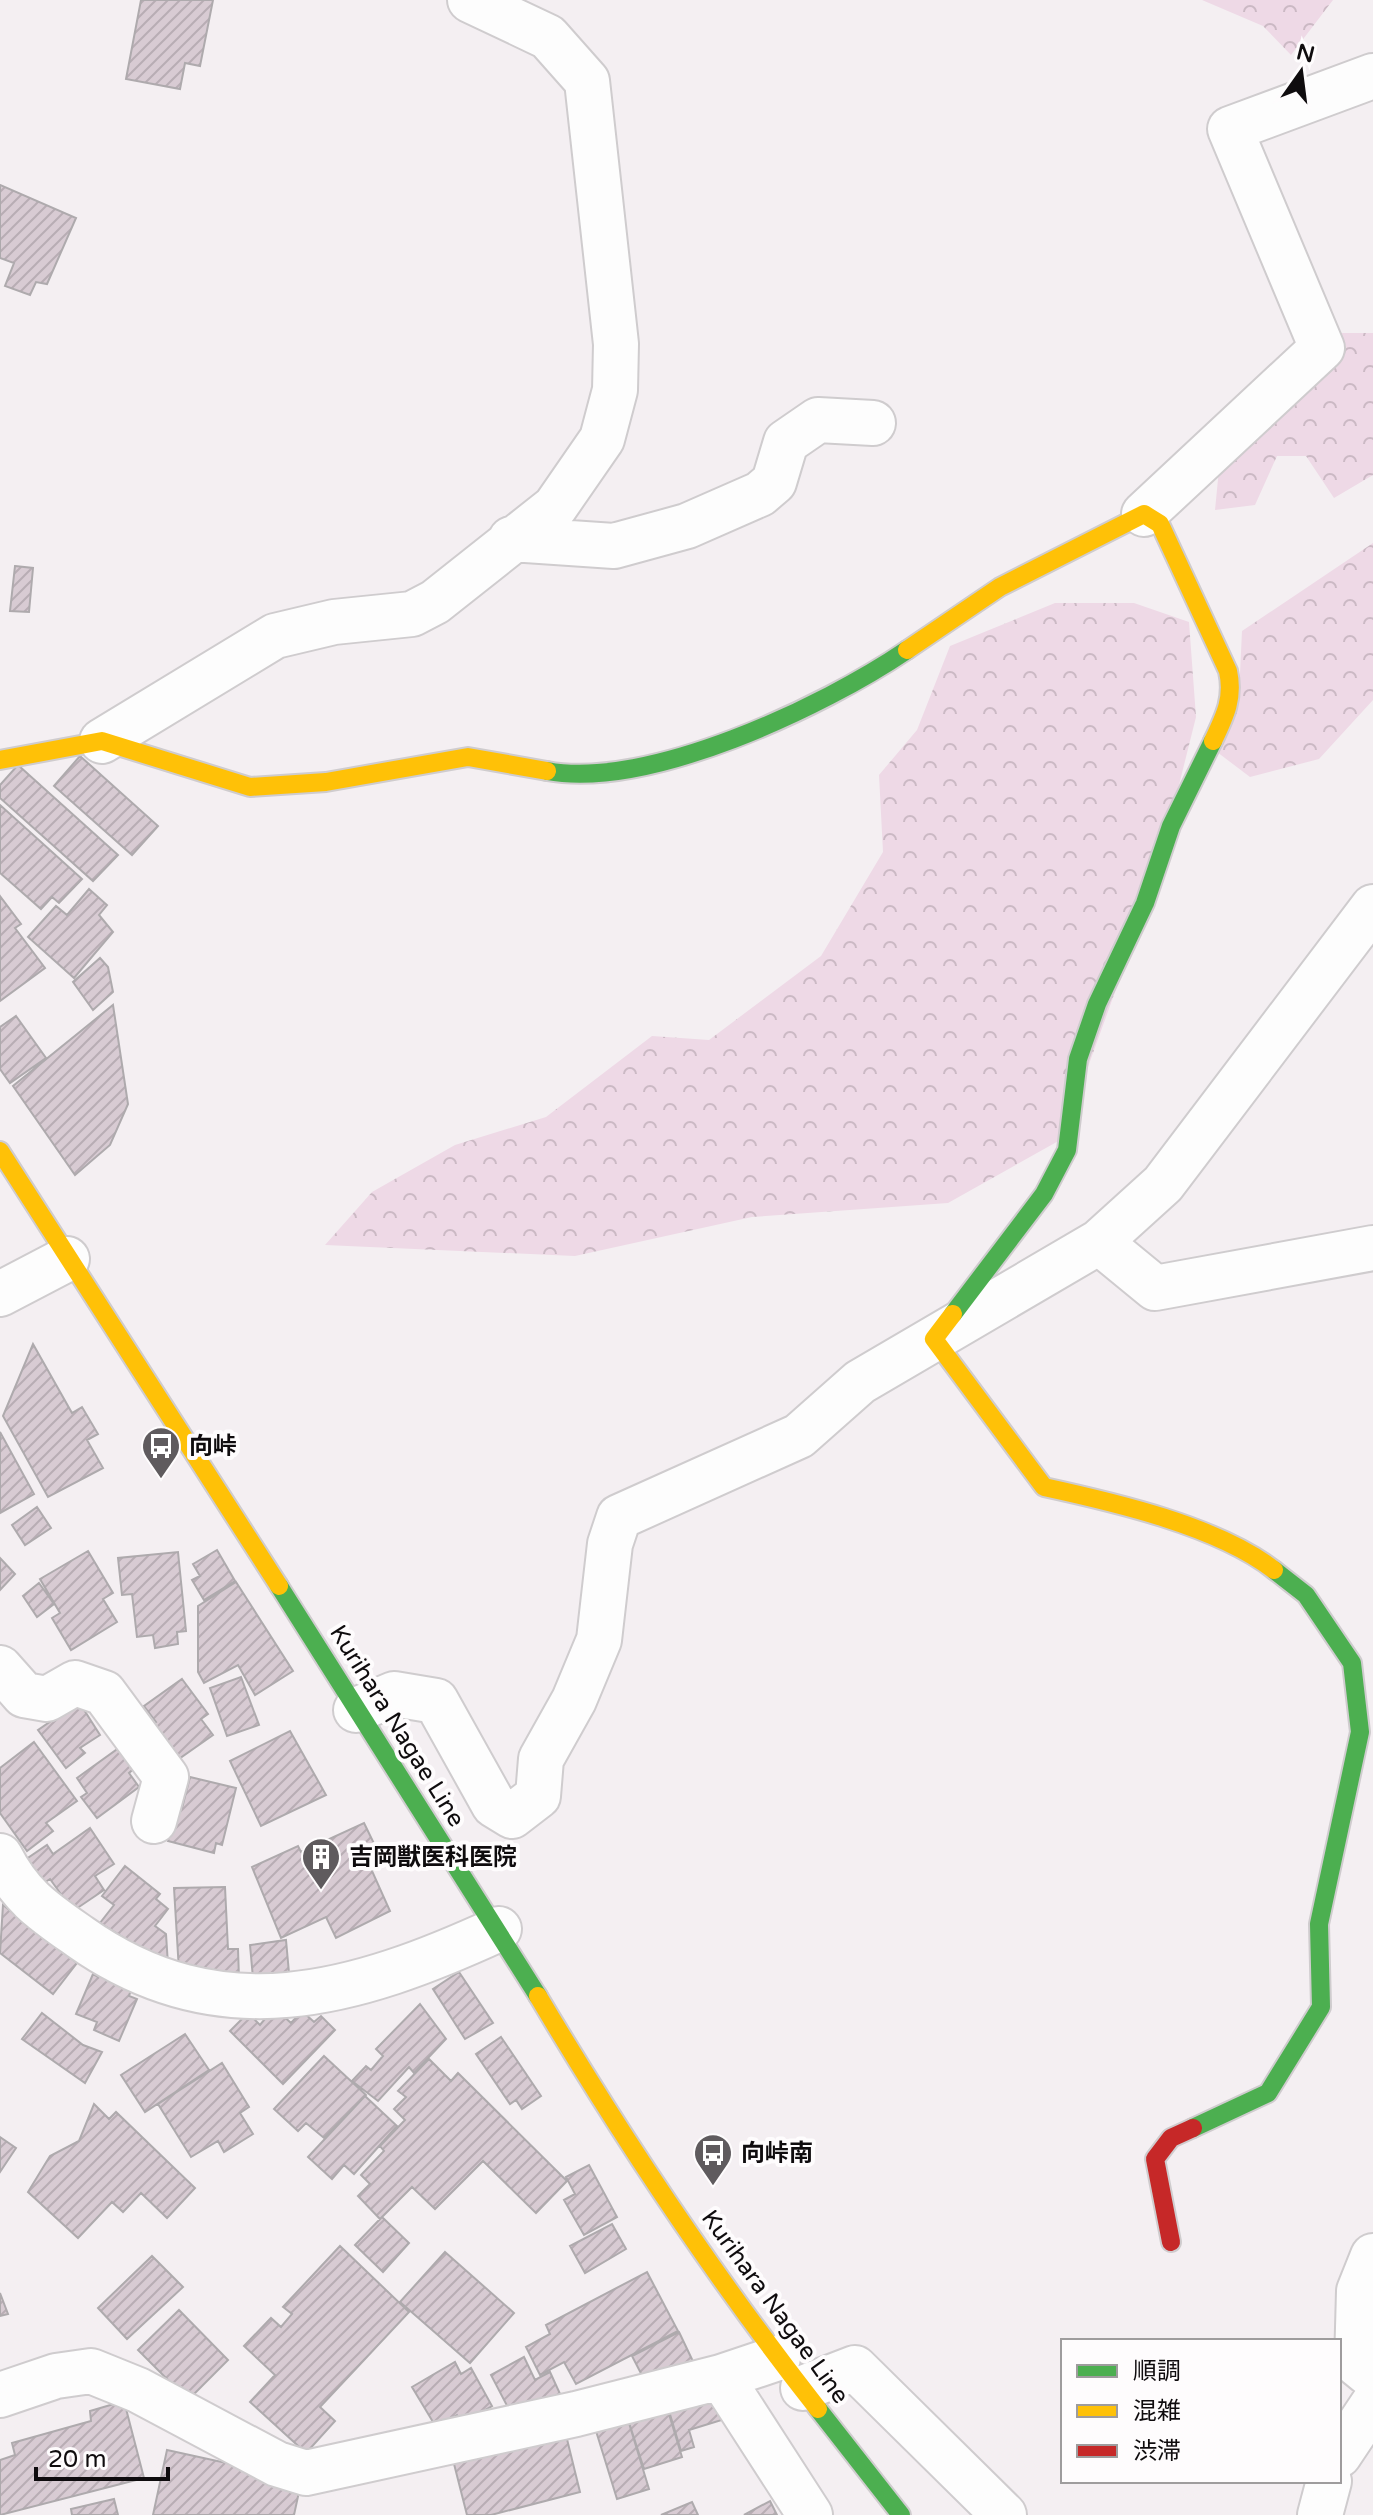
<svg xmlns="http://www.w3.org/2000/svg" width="1373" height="2515" viewBox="0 0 1373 2515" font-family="'Varela Round','Noto Sans JP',sans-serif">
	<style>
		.forest { fill: url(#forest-crowns) }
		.building { fill: url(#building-hatch); stroke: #aeaaad; stroke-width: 2 }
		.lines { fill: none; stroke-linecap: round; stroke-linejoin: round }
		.street-casing { stroke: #cfccce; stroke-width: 48 }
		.fast-casing { stroke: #cfccce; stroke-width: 22 }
		.slow-casing { stroke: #cfccce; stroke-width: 22 }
		.jam-casing { stroke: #cfccce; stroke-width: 22 }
		.street { stroke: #fdfdfd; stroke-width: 44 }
		.fast { stroke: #4caf50; stroke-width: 18 }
		.slow { stroke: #ffc107; stroke-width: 18 }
		.jam { stroke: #c62828; stroke-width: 18 }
		.labels { text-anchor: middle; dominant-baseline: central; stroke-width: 8; stroke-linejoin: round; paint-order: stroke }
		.poi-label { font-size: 24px; font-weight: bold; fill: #0f0c0e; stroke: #fefcfd; text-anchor: start }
		.street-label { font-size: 24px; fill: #0f0c0e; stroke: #fefcfd }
	</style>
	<defs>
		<pattern id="forest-crowns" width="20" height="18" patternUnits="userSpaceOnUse" patternTransform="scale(2)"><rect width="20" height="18" fill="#eed9e6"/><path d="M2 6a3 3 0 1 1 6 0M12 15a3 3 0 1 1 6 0" fill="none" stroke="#cbb9c4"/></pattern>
		<pattern id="building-hatch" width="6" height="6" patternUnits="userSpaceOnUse" patternTransform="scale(2)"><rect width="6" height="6" fill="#d8cbd3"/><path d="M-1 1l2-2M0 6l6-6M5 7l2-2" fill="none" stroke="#b8adb4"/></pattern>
	</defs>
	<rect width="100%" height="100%" fill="#f4eff2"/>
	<path class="forest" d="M1202 0H1333L1291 55 1263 26Z
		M1336 333H1373V475L1334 498 1306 456H1277L1255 505 1215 510 1220 459Z
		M1373 543V700L1319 759 1250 777 1217 752 1240 673 1242 631Z
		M1055 603H1134L1189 622 1196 717 1155 881 1062 1139 948 1203 752 1217 575 1256 325 1245 372 1192 455 1145 546 1117 652 1036 709 1040 821 956 883 852 879 775 917 730 950 646Z"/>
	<path class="building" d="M141 0H213L200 66 185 63 180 89 126 79Z
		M0 185 76 218 47 284 36 282 30 295 5 286 14 263 0 258Z
		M15 566 33 568 29 612 10 611Z
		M80 756 158 826 132 855 54 786Z
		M18 765 118 855 93 881 0 798V785Z
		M0 805 82 879 59 903 52 897 41 909 0 873Z
		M89 889 107 905 99 915 113 932 74 978 28 937 56 906 67 915Z
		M0 896 21 924 15 928 45 968 0 1001Z
		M100 958 108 967 113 992 93 1010 73 982Z
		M113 1005 128 1104 110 1145 75 1175 13 1086Z
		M16 1016 46 1058 10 1083 0 1069V1027Z
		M33 1344 72 1413 82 1407 98 1434 87 1440 103 1468 48 1497 3 1416Z
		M0 1432 34 1494 0 1513Z
		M37 1507 51 1528 25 1545 12 1525Z
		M217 1550 235 1581 204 1600 192 1580 200 1576 193 1564Z
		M88 1551 113 1593 103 1599 117 1622 71 1650 52 1618 60 1613 40 1579Z
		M178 1552 186 1631 177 1632 178 1644 155 1648 153 1635 137 1637 132 1594 122 1595 118 1558Z
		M0 1558 15 1574 0 1590Z
		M236 1582 293 1671 255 1695 238 1665 204 1683 198 1672V1606Z
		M39 1583 54 1604 37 1617 23 1596Z
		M241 1677 259 1725 227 1736 210 1688Z
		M182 1679 208 1714 201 1719 213 1735 173 1763 148 1727 156 1722 144 1706Z
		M79 1702 100 1735 80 1748 85 1753 66 1768 38 1730Z
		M290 1731 326 1795 261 1826 230 1761Z
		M34 1742 77 1801 46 1823 53 1831 27 1851 0 1813V1768Z
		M123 1745 138 1765 129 1773 139 1787 97 1818 81 1797 87 1793 77 1778Z
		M190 1777 236 1788 222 1845 216 1843 214 1853 168 1841 176 1807 182 1808Z
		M364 1823 384 1864 372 1871 390 1911 336 1938 326 1917 281 1938 252 1867 298 1846 301 1852Z
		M90 1828 114 1864 95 1876 104 1890 73 1911 50 1879 36 1888 19 1864 47 1845 53 1854Z
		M125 1866 160 1894 156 1899 168 1909 155 1926 166 1934 168 1965 100 1923 114 1905 102 1896Z
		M225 1887 228 1949H238L239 1978 179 1971 174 1888Z
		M3 1905 77 1963 53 1994 0 1953Z
		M286 1940 289 1973 253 1978 250 1945Z
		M103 1966 134 1981 129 1996 137 1999 119 2041 94 2030 97 2022 76 2014 93 1974 98 1977Z
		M459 1972 493 2023 465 2039 433 1989Z
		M420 2004 446 2039 414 2073 409 2067 378 2101 352 2081 366 2066 371 2070 383 2056 376 2049Z
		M302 2011 314 2022 321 2016 335 2030 283 2084 230 2031 248 2013 260 2025 269 2014 274 2018 279 2012 291 2023Z
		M42 2013 83 2045 102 2052 85 2083 22 2039Z
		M185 2034 209 2070 145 2112 121 2075Z
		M501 2037 541 2096 522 2109 516 2100 510 2104 476 2054Z
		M324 2056 366 2095 324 2138 306 2123 298 2131 274 2109Z
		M429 2059 451 2081 458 2073 567 2181 536 2213 483 2161 435 2209 412 2187 380 2219 358 2196 370 2184 361 2175 384 2151 380 2146 405 2120 394 2109 406 2097 398 2091Z
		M222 2063 249 2107 240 2113 253 2134 224 2152 218 2141 191 2157 158 2104Z
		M365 2096 397 2126 354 2174 344 2165 332 2179 308 2157Z
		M94 2104 109 2119 116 2112 195 2188 167 2218 141 2193 123 2212 112 2202 78 2238 28 2192 50 2156 79 2141Z
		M0 2137 16 2148 0 2172Z
		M589 2165 617 2217 584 2235 564 2200 575 2194 566 2177Z
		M382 2217 409 2243 383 2272 355 2245Z
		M612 2224 626 2249 585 2273 570 2246Z
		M340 2246 409 2312 320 2407 335 2421 306 2453 250 2402 275 2375 244 2346 271 2318 281 2327 292 2314 283 2307Z
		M445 2252 514 2313 470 2363 400 2302Z
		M152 2256 183 2287 127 2339 98 2308Z
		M647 2272 678 2331 576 2384 564 2362 540 2375 526 2347 550 2334 546 2325Z
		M0 2293 8 2314 0 2316Z
		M179 2310 228 2360 188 2400 138 2350Z
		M679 2332 698 2372 648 2387 632 2356Z
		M524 2357 535 2380 550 2372 561 2396 515 2421 491 2375Z
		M455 2362 461 2374 471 2368 492 2406 462 2423 457 2415 436 2427 412 2387Z
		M706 2391 725 2419 689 2430 694 2447 681 2451 666 2401Z
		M124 2401 144 2478 0 2515V2460L15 2455 12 2443 91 2421 90 2411Z
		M665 2401 682 2457 644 2469 625 2410Z
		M625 2410 649 2489 617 2499 592 2418Z
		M565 2431 580 2492 491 2515H467L453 2460Z
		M167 2450 258 2470 300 2487 294 2515H153Z
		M114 2499 118 2515H72L71 2509Z
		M770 2501 777 2515H744Z
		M692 2502 698 2515H661Z"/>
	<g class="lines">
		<g class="street-casing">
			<path id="street" d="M1144 514 1322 348 1230 129 1373 76
				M511 539 614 546 687 526 760 494 774 482 786 442 818 420 873 423
				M102 741 275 636 334 622 412 614 435 602 555 507 602 439 615 390 616 344 587 81 548 37 470 0
				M1099 1242 1155 1288 1373 1248
				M0 1294 67 1259
				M0 1668 24 1695 47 1699 75 1683 104 1693 166 1777 154 1821
				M356 1710 394 1694 436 1701 494 1805 512 1816 538 1796 541 1759 574 1700 599 1640 610 1544 619 1517 799 1436 860 1382 1099 1242 1163 1184 1373 907
				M0 1856C21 1897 43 1911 80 1937 220 2036 355 1995 499 1929
				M1373 2256 1359 2291 1357 2364 1373 2377
				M778 2358 721 2377 810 2515
				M803 2388 855 2368 1004 2515
				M0 2395 56 2376 91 2371 138 2390 277 2464 306 2473 576 2414 721 2377
				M1339 2455 1373 2404
				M1320 2515 1329 2481"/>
		</g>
		<g class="fast-casing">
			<path id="fast" d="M547 771C648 790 823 707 907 650
				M953 1314 1044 1194 1067 1150 1078 1059 1097 1004 1145 903 1171 826 1213 741
				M279 1586 538 1996
				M1193 2128 1268 2093 1321 2007 1319 1924 1360 1732 1352 1663 1306 1595 1274 1570
				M818 2409 901 2515"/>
		</g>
		<g class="slow-casing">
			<path id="slow" d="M907 650 1000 587 1144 514 1160 524 1228 671C1234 698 1225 716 1213 741
				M0 760 102 741 250 787 326 782 468 757 547 771
				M0 1151 279 1586
				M953 1314 934 1339 1044 1487C1113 1502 1218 1526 1274 1570
				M538 1996C623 2139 715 2278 818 2409"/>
		</g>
		<g class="jam-casing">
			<path id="jam" d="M1171 2242 1155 2159 1171 2138 1193 2128"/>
		</g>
		<use href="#street" class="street"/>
		<use href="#fast" class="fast"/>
		<use href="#slow" class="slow"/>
		<use href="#jam" class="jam"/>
	</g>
	<defs>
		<g id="bus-pin" transform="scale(2)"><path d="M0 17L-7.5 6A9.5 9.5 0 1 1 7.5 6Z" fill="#5f5b5e" stroke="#fefcfd"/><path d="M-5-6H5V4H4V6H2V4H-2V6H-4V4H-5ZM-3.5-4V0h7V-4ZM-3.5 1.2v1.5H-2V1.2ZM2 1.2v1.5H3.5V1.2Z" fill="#fff"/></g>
		<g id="building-pin" transform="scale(2)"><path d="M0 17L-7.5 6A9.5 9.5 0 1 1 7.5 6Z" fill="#5f5b5e" stroke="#fefcfd"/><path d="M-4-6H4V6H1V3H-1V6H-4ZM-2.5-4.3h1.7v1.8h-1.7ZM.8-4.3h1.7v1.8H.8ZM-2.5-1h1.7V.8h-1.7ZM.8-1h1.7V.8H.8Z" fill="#fff"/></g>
	</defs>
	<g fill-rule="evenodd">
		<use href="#bus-pin" x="161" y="1446"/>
		<use href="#building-pin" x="321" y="1857"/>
		<use href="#bus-pin" x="713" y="2153"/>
	</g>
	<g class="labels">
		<g class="poi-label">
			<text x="189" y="1446">向峠</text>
			<text x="349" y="1857">吉岡獣医科医院</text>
			<text x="741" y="2153">向峠南</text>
		</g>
		<g class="street-label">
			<text transform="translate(397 1726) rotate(58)">Kurihara Nagae Line</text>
			<text transform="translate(775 2307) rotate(54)">Kurihara Nagae Line</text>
		</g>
	</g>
	<rect x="1061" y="2339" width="280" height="144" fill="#fefcfd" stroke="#9e9c9d" stroke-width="2"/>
	<rect x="1077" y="2365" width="40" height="12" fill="#4caf50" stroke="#9e9c9d" stroke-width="2"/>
	<text x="1133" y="2379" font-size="24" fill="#0f0c0e">順調</text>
	<rect x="1077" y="2405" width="40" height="12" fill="#ffc107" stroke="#9e9c9d" stroke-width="2"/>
	<text x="1133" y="2419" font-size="24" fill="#0f0c0e">混雑</text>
	<rect x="1077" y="2445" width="40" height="12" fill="#c62828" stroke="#9e9c9d" stroke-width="2"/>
	<text x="1133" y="2459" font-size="24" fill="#0f0c0e">渋滞</text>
	<g transform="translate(1301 72) rotate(14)" stroke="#fefcfd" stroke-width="6" paint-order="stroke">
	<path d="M0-6L14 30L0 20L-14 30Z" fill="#0f0c0e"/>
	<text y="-12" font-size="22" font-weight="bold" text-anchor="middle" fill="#0f0c0e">N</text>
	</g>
	<path d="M36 2467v12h132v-12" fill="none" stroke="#0f0c0e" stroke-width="4"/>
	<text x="48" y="2467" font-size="24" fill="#0f0c0e" stroke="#fefcfd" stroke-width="6" paint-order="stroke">20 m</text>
</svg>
